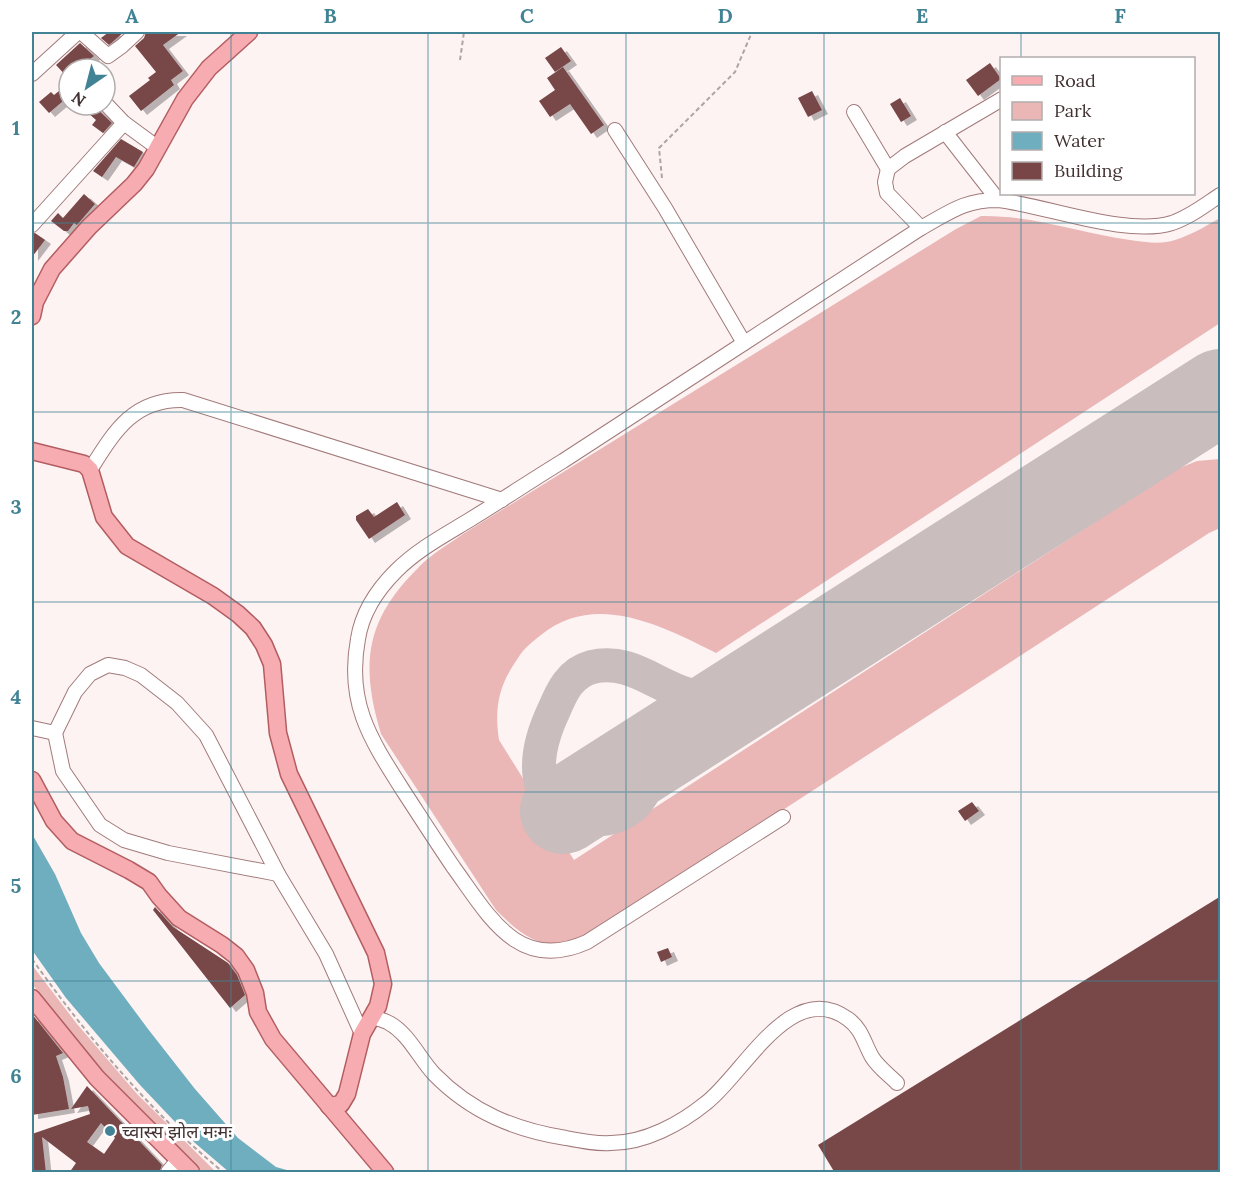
<svg xmlns="http://www.w3.org/2000/svg" width="1252" height="1204" font-family="Lora,'Noto Sans Devanagari',serif">
  <style>
    .green { fill: #eab6b6 }
    .water { fill: #6faebf }
    .lines { fill: none; stroke-linecap: round; stroke-linejoin: round }
    .taxiway { stroke: #c9bdbd; stroke-width: 34 }
    .runway { stroke: #c9bdbd; stroke-width: 86 }
    .building { fill: #784647; fill-rule: evenodd; filter: url(#shadow) }
    .minor-casing { stroke: #a27a7a; stroke-width: 16 }
    .major-casing { stroke: #b35d61; stroke-width: 19 }
    .path { stroke: #b0a3a3; stroke-width: 2; stroke-dasharray: 4.5 3; stroke-linecap: butt }
    .minor { stroke: #fff; stroke-width: 14 }
    .major { stroke: #f6acb0; stroke-width: 16 }
    .grid { fill: none; stroke: #418395; stroke-width: 1.5; stroke-opacity: 0.55 }
    .poi-dot { fill: #418395; stroke: #fff; stroke-width: 2 }
    .labels { text-anchor: middle; dominant-baseline: central; stroke-width: 6; stroke-linejoin: round; paint-order: stroke }
    .poi-label { font-size: 18px; fill: #423131; stroke: #fff; text-anchor: start }
    .neatline { fill: none; stroke: #418395; stroke-width: 2 }
    .grid-label { font-size: 20px; text-anchor: middle; font-weight: bold; fill: #418395 }
  </style>
  <defs>
    <filter id="shadow"><feDropShadow dx="6" dy="4" stdDeviation="0" flood-color="#0004"/></filter>
  </defs>
  <rect width="100%" height="100%" fill="#fdf3f3"/>
  <g class="green">
    <path d="M981 216C1031 215 1080 233 1130 240 1145 242 1161 245 1175 240 1191 235 1206 226 1220 218V323L716 653C662 626 595 591 541 635 532 642 524 648 518 658 499 685 494 707 499 740L574 860 1177 469 1197 461 1220 459V528L1209 533 589 936C582 939 574 944 567 945 536 948 516 930 496 910L381 734C360 664 365 620 419 567 431 554 448 545 463 534L956 229Z"/>
    <path d="M32 965 77 1024 137 1094 216 1172H202L107 1076 32 984Z"/>
  </g>
  <path class="water" d="M32 834 55 874 81 933 99 963 148 1029 195 1089 238 1138 276 1167 294 1172H229L195 1143 140 1085 66 998 32 950Z"/>
  <g class="lines">
    <g class="taxiway">
      <path d="M1141 444C1170 428 1187 420 1220 423"/>
      <path d="M686 732C675 743 664 754 656 767 648 780 644 796 633 806 618 818 600 822 581 817 525 804 535 750 554 710 562 691 570 673 592 667 628 658 654 684 686 694 705 700 727 695 745 694"/>
    </g>
    <path class="runway" d="M563 811 1220 392"/>
  </g>
  <g class="building">
    <path d="M109 32H124L109 45 101 38Z"/>
    <path d="M146 32H181L163 45 183 71 171 80 174 85 141 111 129 96 150 80 148 78 156 72 135 46 144 38Z"/>
    <path d="M80 43 94 56 77 69H69V79L56 65Z"/>
    <path d="M561 47 571 61 555 72 545 58Z"/>
    <path d="M990 63 1001 79 978 96 966 80Z"/>
    <path d="M563 67 604 125 591 134 570 104 550 117 539 101 555 90 547 78Z"/>
    <path d="M69 83V96L49 113 39 102 51 92 54 95Z"/>
    <path d="M812 91 822 110 808 117 798 98Z"/>
    <path d="M900 98 911 116 901 122 890 104Z"/>
    <path d="M79 105H93L112 123 103 133 92 125 96 120Z"/>
    <path d="M121 139 143 152 134 167 116 157 102 177 93 171Z"/>
    <path d="M84 194 95 204 77 225 74 223 68 231H64L51 221 58 213 63 218Z"/>
    <path d="M35 233 45 240 32 257V234Z"/>
    <path d="M397 502 405 515 369 539 356 520V516L368 509 374 517Z"/>
    <path d="M972 802 979 811 965 821 958 811Z"/>
    <path d="M1221 896V1173H835L818 1145Z"/>
    <path d="M155 907 173 927 228 963 237 975 245 995 230 1008 153 910Z"/>
    <path d="M668 948 672 957 661 962 657 952Z"/>
    <path d="M32 1014 63 1053 56 1056 63 1077 69 1109 32 1115Z"/>
    <path d="M87 1086 162 1165 159 1173H69L76 1163 42 1137 46 1173H32V1134L90 1114 88 1106 71 1109ZM101 1123 115 1138 104 1154 87 1142Z"/>
  </g>
  <g class="lines">
    <g class="minor-casing">
      <g id="minor">
        <path d="M81 32 108 56 122 46 137 32"/>
        <path d="M32 74 78 32"/>
        <path d="M105 103 124 123 158 148"/>
        <path d="M854 112 888 169"/>
        <path d="M615 130 665 208 744 343"/>
        <path d="M945 132 998 200"/>
        <path d="M32 225 124 123"/>
        <path d="M921 228 887 193 885 182 888 169 905 156 1002 99"/>
        <path d="M90 470C114 432 133 399 183 400L502 500"/>
        <path d="M32 728 55 733 75 692 90 674 108 665 125 668 141 675 177 703 206 735 278 874 326 954 362 1034"/>
        <path d="M55 733 63 771 100 825 124 840 168 853 278 874"/>
        <path d="M783 817 587 942C518 973 489 916 454 868 437 843 421 818 404 792 371 740 346 704 358 639 362 613 378 589 396 571 418 549 445 535 471 519 502 500 532 480 563 461 682 383 802 306 921 228 950 212 964 200 998 200 1048 206 1126 237 1172 223 1190 217 1205 205 1220 195"/>
        <path d="M372 1017C378 1019 384 1020 389 1023 409 1034 419 1058 434 1074 471 1112 515 1130 566 1138 581 1141 596 1144 611 1143 645 1143 680 1124 706 1103 743 1075 791 977 848 1019 862 1029 864 1043 872 1057 878 1067 889 1075 897 1083"/>
        <path d="M168 1172 178 1160"/>
      </g>
    </g>
    <g class="major-casing">
      <g id="major">
        <path d="M32 316 35 302 52 269 89 227 134 184 146 169 185 99 209 68 249 32"/>
        <path d="M32 451 84 464 90 470 104 517 127 546 213 596 238 614 253 628 264 645 272 664 278 733 289 774 376 953 383 984 378 1006 362 1034 347 1094 341 1104 329 1106"/>
        <path d="M32 780 54 821 72 841 129 870 149 882 159 896 179 918 222 945 236 956 246 970 255 993 258 1012 273 1039 385 1172"/>
        <path d="M32 998 97 1078 191 1172"/>
      </g>
    </g>
    <g class="path">
      <path d="M460 60 464 32"/>
      <path d="M662 178 659 148 735 72 752 32"/>
      <path d="M32 959C87 1036 150 1112 223 1172"/>
    </g>
    <use href="#minor" class="minor"/>
    <use href="#major" class="major"/>
  </g>
  <path class="grid" d="M231 32V1172M428 32V1172M626 32V1172M824 32V1172M1021 32V58M1021 194V1172M32 223H1220M32 412H1220M32 602H1220M32 792H1220M32 981H1220"/>
  <circle class="poi-dot" cx="110" cy="1131" r="6"/>
  <g class="labels">
    <g class="poi-label">
      <text x="122" y="1131">च्वास्स झोल मःमः</text>
    </g>
  </g>
  <rect width="1252" height="1204" fill="none" stroke="#ffffff" stroke-width="66"/>
  <rect x="1000" y="57" width="195" height="138" fill="#ffffff" stroke="#b3adad" stroke-width="1.5"/>
  <rect x="1012" y="76" width="30" height="9" fill="#f6acb0" stroke="#b3adad" stroke-width="1.5"/>
  <text x="1054" y="87" font-size="18" fill="#423131">Road</text>
  <rect x="1012" y="102" width="30" height="18" fill="#eab6b6" stroke="#b3adad" stroke-width="1.5"/>
  <text x="1054" y="117" font-size="18" fill="#423131">Park</text>
  <rect x="1012" y="132" width="30" height="18" fill="#6faebf" stroke="#b3adad" stroke-width="1.5"/>
  <text x="1054" y="147" font-size="18" fill="#423131">Water</text>
  <rect x="1012" y="162" width="30" height="18" fill="#784647" stroke="#b3adad" stroke-width="1.5"/>
  <text x="1054" y="177" font-size="18" fill="#423131">Building</text>
  <g transform="translate(87 87) rotate(215)"><circle r="28" fill="#ffffff" stroke="#b3adad" stroke-width="1.5"/>
  <path d="M0-4.5L10 22L0 15L-10 22Z" fill="#418395"/>
  <text y="-9" font-size="16" font-weight="bold" text-anchor="middle" fill="#423131">N</text>
  </g>
  <rect x="33" y="33" width="1186" height="1138" class="neatline"/>
  <g class="grid-label">
    <text x="132" y="23">A</text>
    <text x="330" y="23">B</text>
    <text x="527" y="23">C</text>
    <text x="725" y="23">D</text>
    <text x="922" y="23">E</text>
    <text x="1120" y="23">F</text>
    <text x="16" y="135">1</text>
    <text x="16" y="324">2</text>
    <text x="16" y="514">3</text>
    <text x="16" y="704">4</text>
    <text x="16" y="893">5</text>
    <text x="16" y="1083">6</text>
  </g>
</svg>
